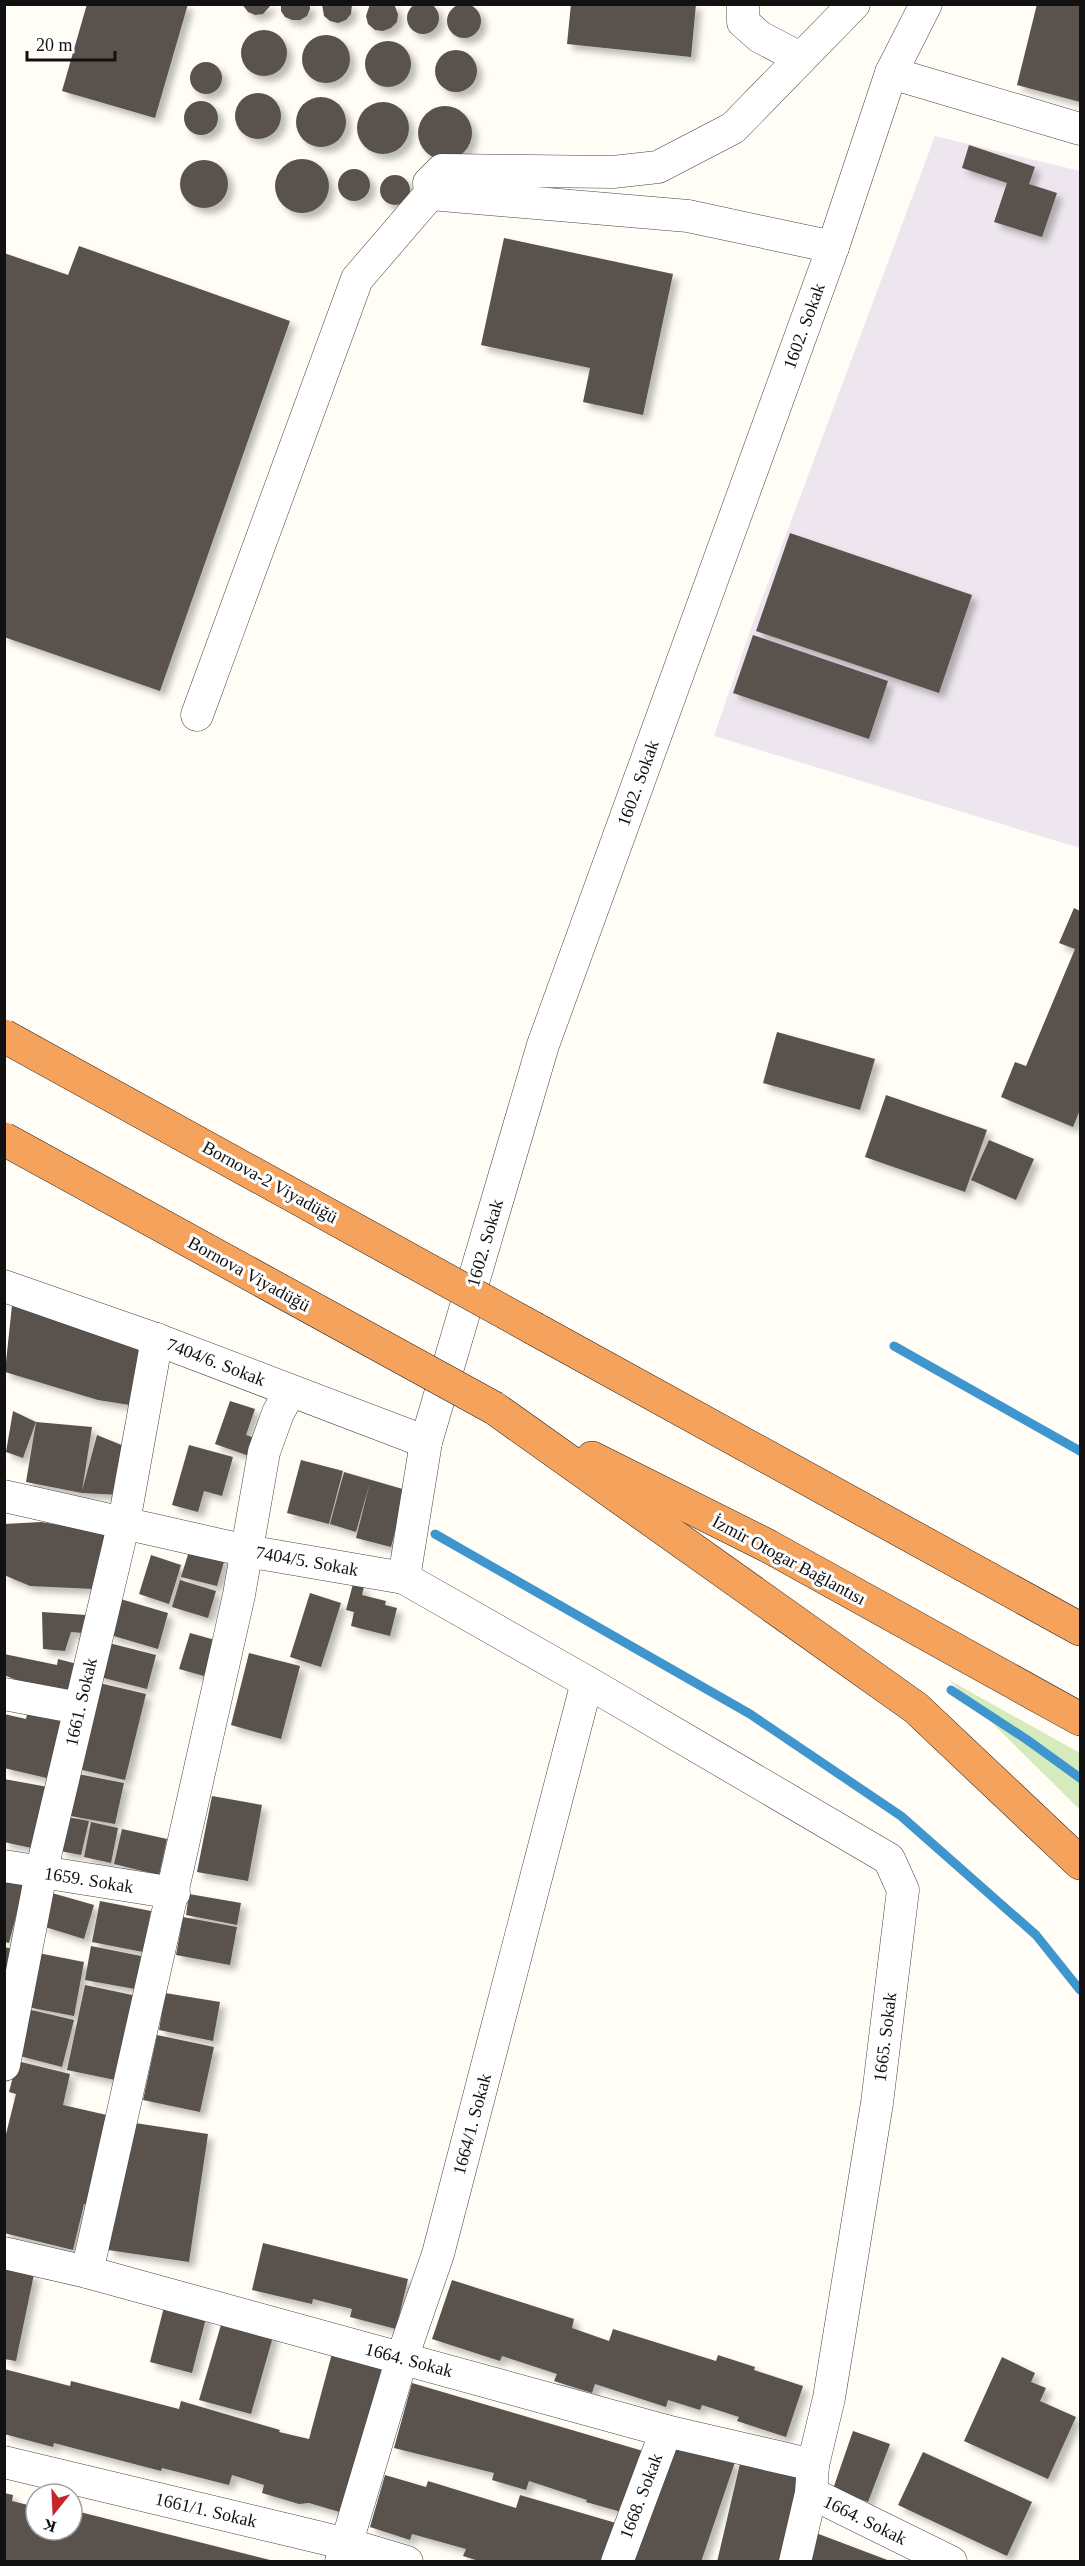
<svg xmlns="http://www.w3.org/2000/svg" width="1085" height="2566" font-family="Georgia,serif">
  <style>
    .industrial { fill: #eee6ef }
    .green { fill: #d5ebbd }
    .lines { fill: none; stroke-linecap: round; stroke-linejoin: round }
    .stream { stroke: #3f96cf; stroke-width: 9 }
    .building { fill: #5a524d; filter: url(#shadow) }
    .minor-casing { stroke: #444; stroke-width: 33 }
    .highway-casing { stroke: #222; stroke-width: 34 }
    .minor { stroke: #fff; stroke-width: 32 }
    .highway { stroke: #f5a25d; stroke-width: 33 }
    .highway-bridge-casing { stroke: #222; stroke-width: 34; stroke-linecap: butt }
    .highway-bridge { stroke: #f5a25d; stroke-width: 33 }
    .labels { text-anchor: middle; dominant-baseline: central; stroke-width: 6; stroke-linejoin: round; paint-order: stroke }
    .street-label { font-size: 18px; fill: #111; stroke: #fff }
  </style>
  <defs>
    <filter id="shadow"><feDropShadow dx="5.5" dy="5.5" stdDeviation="3" flood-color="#0004"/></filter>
  </defs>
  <rect width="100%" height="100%" fill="#fffdf5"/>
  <path class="industrial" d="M935 136 1080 171V848L714 736 750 631Z"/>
  <path class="green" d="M949 1680 1080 1753V1810Z"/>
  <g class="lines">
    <g class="stream">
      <path d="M894 1346 1080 1451"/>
      <path d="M435 1534 750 1714 901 1816 1036 1935 1080 1990"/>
      <path d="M951 1690 1026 1739 1080 1778"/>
    </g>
  </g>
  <g class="building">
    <circle cx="423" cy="18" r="16"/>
    <path d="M87 4H188L155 118 62 91Z"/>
    <path d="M242 4H272L263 14 255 15 248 12Z"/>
    <path d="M281 4H310V9L307 16 300 20H292L285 17 281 11Z"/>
    <path d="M322 4H352L351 14 346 20 338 23 330 21 324 16Z"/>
    <path d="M370 4H394L398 14 397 22 391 28 383 31 375 30 368 24 366 16Z"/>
    <path d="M571 4H696L691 57 567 44Z"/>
    <path d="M1037 4H1080V102L1017 85Z"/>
    <circle cx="464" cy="21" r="17"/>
    <circle cx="264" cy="53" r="23"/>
    <circle cx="326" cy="59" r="24"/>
    <circle cx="388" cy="64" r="23"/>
    <circle cx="456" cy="71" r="21"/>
    <circle cx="206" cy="78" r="16"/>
    <circle cx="258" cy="116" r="23"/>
    <circle cx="321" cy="122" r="25"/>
    <circle cx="201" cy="118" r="17"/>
    <circle cx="383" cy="128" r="26"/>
    <circle cx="445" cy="133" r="27"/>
    <path d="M969 145 1035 167 1029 184 1057 193 1042 237 994 222 1007 183 962 168Z"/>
    <circle cx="302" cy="186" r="27"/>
    <circle cx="204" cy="184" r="24"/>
    <circle cx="354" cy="185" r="16"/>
    <circle cx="395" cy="190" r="15"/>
    <path d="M504 238 673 274 643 415 583 402 590 368 481 345Z"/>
    <path d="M79 246 290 321 160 691 4 637V253L68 275Z"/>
    <path d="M790 533 972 595 939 693 756 631Z"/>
    <path d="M753 635 888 681 869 739 733 693Z"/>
    <path d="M1074 908 1080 911V1110L1073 1127 1001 1097 1015 1062 1026 1066 1075 949 1059 943Z"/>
    <path d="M777 1032 875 1059 860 1110 763 1083Z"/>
    <path d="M886 1095 987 1130 965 1192 865 1157Z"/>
    <path d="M989 1140 1034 1159 1016 1200 971 1180Z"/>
    <path d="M12 1305 147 1346 136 1406 98 1400 5 1372Z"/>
    <path d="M230 1401 255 1409 246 1435 255 1438 249 1456 215 1444Z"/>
    <path d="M13 1411 36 1422 23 1458 6 1452Z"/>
    <path d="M36 1422 92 1427 82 1491 97 1435 124 1446 120 1495 82 1493 26 1482Z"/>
    <path d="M189 1445 233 1457 222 1496 204 1491 198 1512 172 1505Z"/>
    <path d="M301 1460 343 1471 329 1524 287 1513Z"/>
    <path d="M344 1472 406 1490 391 1547 356 1538 370 1482 356 1532 330 1524Z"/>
    <path d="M41 1522 105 1532 94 1589 30 1586 4 1575V1524Z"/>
    <path d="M190 1548 225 1558 217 1586 181 1577Z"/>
    <path d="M151 1555 181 1565 169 1604 139 1594Z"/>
    <path d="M180 1580 216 1591 208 1618 172 1607Z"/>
    <path d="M353 1584 364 1587 362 1595 386 1601 385 1605 397 1608 390 1636 351 1626 354 1612 346 1610Z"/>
    <path d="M310 1593 341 1603 321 1667 290 1657Z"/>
    <path d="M117 1598 168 1613 158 1649 107 1634Z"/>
    <path d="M42 1612 86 1615 83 1633 71 1632 65 1651 43 1649Z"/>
    <path d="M190 1633 215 1640 204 1676 179 1669Z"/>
    <path d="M105 1642 156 1655 147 1689 96 1676Z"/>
    <path d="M249 1653 300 1666 281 1739 231 1725Z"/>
    <path d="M4 1654 57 1665 58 1659 81 1665 71 1697 50 1693 4 1675Z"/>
    <path d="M95 1682 146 1694 125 1780 74 1768Z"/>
    <path d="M28 1709 66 1718 51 1779 4 1768V1714L26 1719Z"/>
    <path d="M78 1774 124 1783 115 1824 70 1816Z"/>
    <path d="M4 1779 48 1787 36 1849 4 1842Z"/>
    <path d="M212 1796 262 1805 248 1881 197 1872Z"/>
    <path d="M68 1817 89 1821 81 1855 60 1851Z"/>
    <path d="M91 1822 118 1828 111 1863 84 1857Z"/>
    <path d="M122 1829 167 1839 159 1875 114 1864Z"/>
    <path d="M4 1880 24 1885 9 1943 4 1942Z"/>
    <path d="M52 1893 94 1905 84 1939 42 1926Z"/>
    <path d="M189 1894 241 1903 237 1925 186 1915Z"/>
    <path d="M100 1901 151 1911 143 1952 92 1942Z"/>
    <path d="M183 1917 237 1927 230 1965 176 1955Z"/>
    <path d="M91 1946 141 1956 135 1989 85 1980Z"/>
    <path d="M4 1947 13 1949 5 1978H4Z"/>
    <path d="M38 1953 84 1962 74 2016 27 2007Z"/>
    <path d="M85 1985 137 1996 120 2081 67 2070Z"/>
    <path d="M165 1993 220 2002 213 2041 159 2030Z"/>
    <path d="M27 2009 74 2020 62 2067 16 2055Z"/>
    <path d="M157 2035 214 2047 200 2112 143 2100Z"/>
    <path d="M17 2061 70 2074 63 2105 111 2116 93 2206 84 2204 73 2250 4 2233V2142L16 2094 9 2092Z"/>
    <path d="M128 2122 208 2134 189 2262 108 2250Z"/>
    <path d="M263 2243 408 2279 396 2329 350 2317 352 2309 313 2299 312 2304 252 2290Z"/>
    <path d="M4 2268 34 2274 16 2361 4 2359Z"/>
    <path d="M452 2280 574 2319 572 2328 609 2341 613 2329 716 2361 718 2355 755 2367 754 2370 803 2386 786 2437 737 2421 739 2417 702 2405 700 2410 668 2400 666 2407 595 2384 592 2393 554 2381 557 2374 502 2356 500 2361 432 2339Z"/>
    <path d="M165 2303 207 2314 192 2373 150 2362Z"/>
    <path d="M223 2318 274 2333 251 2414 199 2400Z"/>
    <path d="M334 2346 384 2360 343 2513 309 2503 299 2504 262 2493 264 2485 232 2475 229 2485 162 2468 161 2471 54 2443 53 2447 4 2434V2369L70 2386 71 2381 179 2409 181 2401 280 2430 279 2432 309 2439Z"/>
    <path d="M1002 2357 1035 2373 1031 2382 1046 2388 1040 2401 1076 2417 1048 2479 964 2441Z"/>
    <path d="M412 2383 643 2451 625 2513 586 2502 587 2500 529 2481 526 2490 492 2480 494 2473 394 2448Z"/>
    <path d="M853 2431 890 2444 868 2502 833 2489Z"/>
    <path d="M670 2439 735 2462 701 2562H630Z"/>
    <path d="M923 2452 1032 2502 1007 2556 898 2505Z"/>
    <path d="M742 2455 806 2475 788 2562H717Z"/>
    <path d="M385 2475 426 2487 428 2481 516 2508 520 2495 616 2523 605 2562H482L463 2556 466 2549 412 2534 410 2540 370 2527Z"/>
    <path d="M4 2493 13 2495 12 2501 36 2507V2530H72V2510L278 2562 4 2561Z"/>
    <path d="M816 2533 890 2561V2562H805Z"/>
  </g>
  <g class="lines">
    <g class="minor-casing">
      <g id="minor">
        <path d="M743 4V22L760 37 800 58"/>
        <path d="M891 73 1080 129"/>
        <path d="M430 194 688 216 833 247"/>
        <path d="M197 715 357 279 430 194 429 183 442 170 613 172 658 167 733 128 854 4"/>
        <path d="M4 1286 153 1338 426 1442"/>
        <path d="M4 1496 247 1551 404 1578 587 1682 889 1859 903 1890 877 2103 829 2398 813 2465 811 2493 795 2562"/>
        <path d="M404 1578 426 1442 543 1045 833 247 891 73 926 4"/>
        <path d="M4 1694 79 1708"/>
        <path d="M4 1866 174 1893"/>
        <path d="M4 2065 41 1873 124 1522 157 1339"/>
        <path d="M4 2253 87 2272 666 2431 813 2465"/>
        <path d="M87 2272 239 1595 264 1452 278 1413 290 1391"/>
        <path d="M4 2462 347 2544 407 2562"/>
        <path d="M811 2493 951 2562"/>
        <path d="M341 2562 402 2358 438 2254 587 1682"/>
        <path d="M617 2562 666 2431"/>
      </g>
    </g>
    <g class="highway-casing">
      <g id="highway">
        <path d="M535 1329 1080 1629"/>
        <path d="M494 1408 916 1708 1080 1863"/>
        <path d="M592 1458 768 1546 1080 1719"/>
      </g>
    </g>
    <use href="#minor" class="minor"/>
    <use href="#highway" class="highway"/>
    <g class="highway-bridge-casing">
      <g id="highway-bridge">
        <path d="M4 1036 535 1329"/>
        <path d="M4 1139 494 1408"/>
      </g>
    </g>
    <use href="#highway-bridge" class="highway-bridge"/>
  </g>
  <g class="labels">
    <g class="street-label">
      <text transform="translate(804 326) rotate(-70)">1602. Sokak</text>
      <text transform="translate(638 783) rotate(-70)">1602. Sokak</text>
      <text transform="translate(270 1182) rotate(29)">Bornova-2 Viyadüğü</text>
      <text transform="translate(485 1243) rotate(-74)">1602. Sokak</text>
      <text transform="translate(249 1274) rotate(29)">Bornova Viyadüğü</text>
      <text transform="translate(216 1362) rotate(21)">7404/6. Sokak</text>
      <text transform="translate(789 1560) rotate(28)">İzmir Otogar Bağlantısı</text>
      <text transform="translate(307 1561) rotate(10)">7404/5. Sokak</text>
      <text transform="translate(81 1702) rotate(-77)">1661. Sokak</text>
      <text transform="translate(89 1880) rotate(9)">1659. Sokak</text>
      <text transform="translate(885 2037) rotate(-83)">1665. Sokak</text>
      <text transform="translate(472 2124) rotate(-75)">1664/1. Sokak</text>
      <text transform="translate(409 2360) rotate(15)">1664. Sokak</text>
      <text transform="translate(641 2496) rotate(-69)">1668. Sokak</text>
      <text transform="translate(206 2510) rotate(13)">1661/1. Sokak</text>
      <text transform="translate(865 2520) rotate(26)">1664. Sokak</text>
    </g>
  </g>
  <rect width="1085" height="2566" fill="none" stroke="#111111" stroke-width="12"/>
  <g transform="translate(54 2512) rotate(198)"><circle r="28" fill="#ffffff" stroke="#a0a0a0" stroke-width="1.5"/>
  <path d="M0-4.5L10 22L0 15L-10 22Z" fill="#c4262e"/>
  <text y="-9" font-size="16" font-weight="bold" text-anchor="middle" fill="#111111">K</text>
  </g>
  <path d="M27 51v9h88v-9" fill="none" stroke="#111111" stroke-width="3"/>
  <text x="36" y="51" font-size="18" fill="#111111" stroke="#ffffff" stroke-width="4.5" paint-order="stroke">20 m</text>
</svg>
